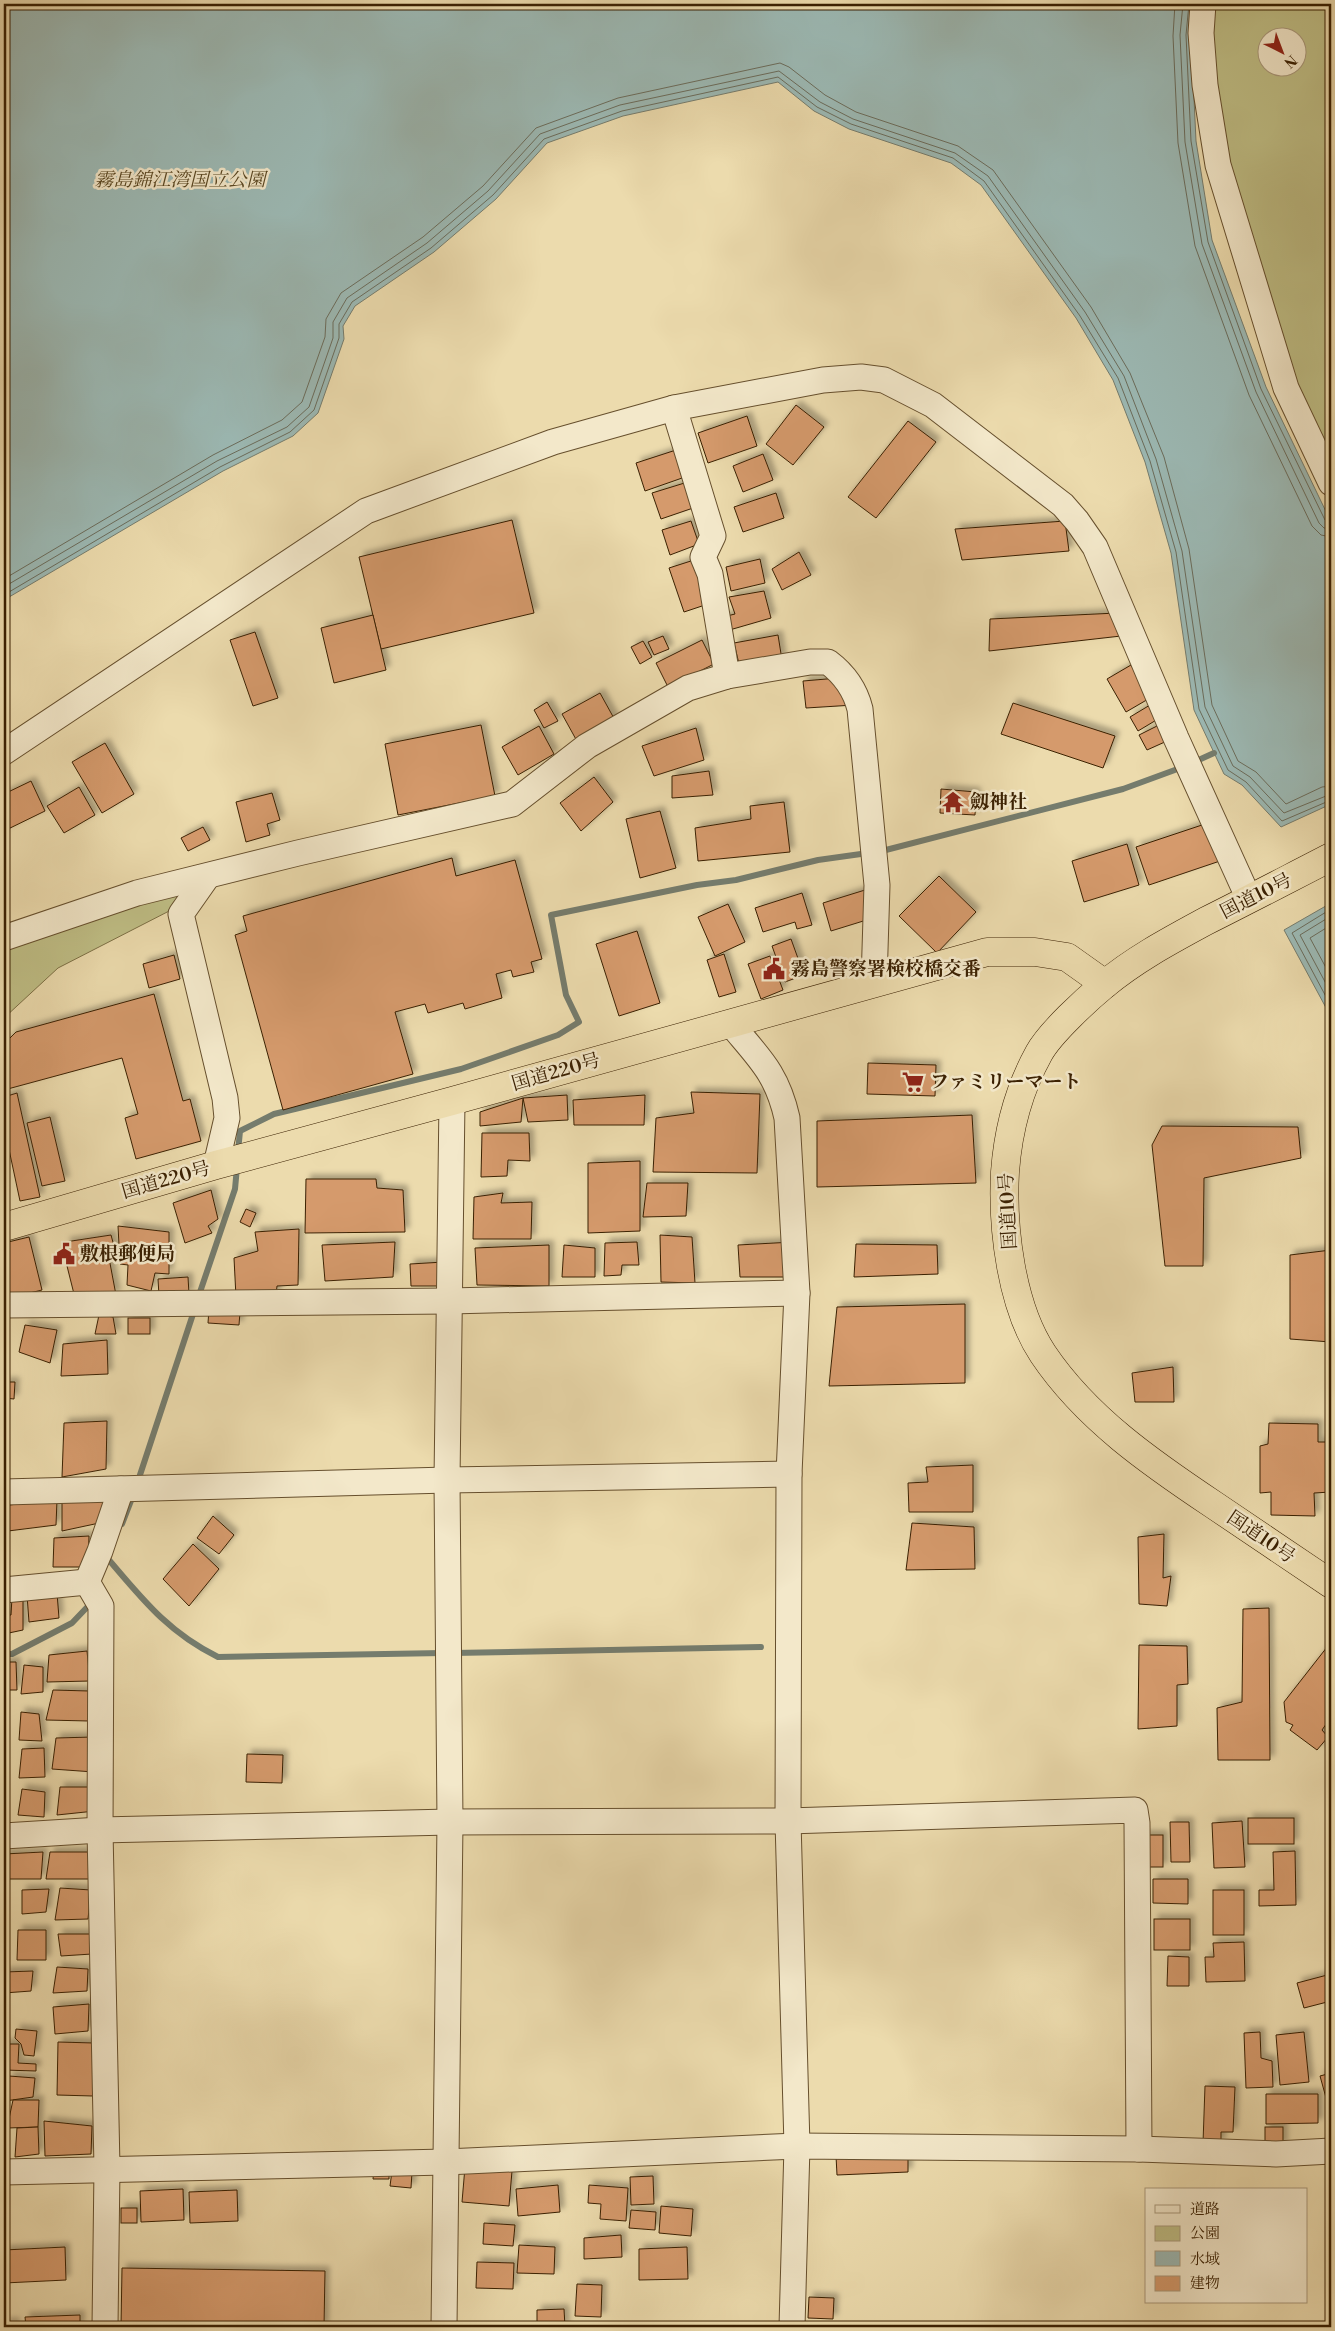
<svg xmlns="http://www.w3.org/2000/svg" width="1335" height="2331" font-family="'Libre Bodoni','Noto Serif JP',serif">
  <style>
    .green { fill: #bfbe85; stroke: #7c6f44; fill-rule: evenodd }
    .water { fill: #9cb9b4; stroke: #757c6d }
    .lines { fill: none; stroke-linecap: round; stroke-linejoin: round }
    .shore { stroke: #6b6c5b; stroke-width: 1 }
    .stream { stroke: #757c6d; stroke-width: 6 }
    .building { fill: #d59a6c; stroke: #3a2002; filter: url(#shadow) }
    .minor-casing { stroke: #664f2d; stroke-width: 27 }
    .trunk-casing { stroke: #3a2002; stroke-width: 29 }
    .minor { stroke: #f3e8ca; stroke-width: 25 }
    .trunk { stroke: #ecdbad; stroke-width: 28 }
    .labels { text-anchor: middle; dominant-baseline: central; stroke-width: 5; stroke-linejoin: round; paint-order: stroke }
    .park-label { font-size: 19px; font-style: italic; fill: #5b4823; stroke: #f3e8ca }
    .poi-label { font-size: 19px; font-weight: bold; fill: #3a2002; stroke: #f3e8ca; text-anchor: start }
    .street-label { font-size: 19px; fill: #3a2002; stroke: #f3e8ca }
  </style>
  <defs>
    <filter id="shadow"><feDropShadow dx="4.5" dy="-4.5" stdDeviation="2.5" flood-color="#0004"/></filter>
  </defs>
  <rect width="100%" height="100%" fill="#ecdbad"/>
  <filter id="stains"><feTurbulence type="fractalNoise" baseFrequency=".004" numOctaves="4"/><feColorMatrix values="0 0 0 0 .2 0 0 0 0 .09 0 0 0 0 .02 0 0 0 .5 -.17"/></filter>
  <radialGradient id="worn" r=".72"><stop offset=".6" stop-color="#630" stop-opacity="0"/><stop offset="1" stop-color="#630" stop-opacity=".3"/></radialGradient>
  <g class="green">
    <path d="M1214 4H1331V466L1302 405 1231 170 1217 100 1213 56ZM1268 38H1298V68H1268Z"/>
    <path d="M185 889 175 908 58 968 4 1018V946Z"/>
  </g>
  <g class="water">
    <path d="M4 4H1194L1191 35 1196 141 1212 240 1266 387 1331 522V804L1281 827 1242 785 1224 774 1194 710 1171 553 1145 462 1113 380 1076 318 981 185 951 163 849 129 814 111 778 82 623 116 547 143 496 199 434 252 355 306 343 326 344 339 318 413 293 436 223 471 4 600Z"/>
    <path d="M1331 903V1017L1284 930Z"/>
  </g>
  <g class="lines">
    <g class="shore">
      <path d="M1175 4 1173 36 1178 143 1195 246 1249 395 1312 526 1321 535 1331 537"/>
      <path d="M1183 4 1180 35 1185 142 1202 244 1256 392 1319 523 1324 528 1331 529"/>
      <path d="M1189 4 1186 35 1191 141 1208 242 1261 389 1325 520 1331 523"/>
      <path d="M4 579 213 455 282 420 302 402 325 337 326 319 341 293 423 237 483 186 536 128 618 98 780 63 789 67 825 95 856 112 958 146 993 170 1091 307 1130 373 1164 457 1189 549 1212 705 1238 761 1256 772 1286 804 1322 787 1331 786"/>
      <path d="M4 587 217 461 287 427 309 407 333 338V322L347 298 427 243 488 191 540 134 620 105 779 71 820 102 853 119 955 153 988 176 1085 312 1124 376 1156 459 1182 551 1205 707 1233 766 1250 777 1284 813 1331 794"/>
      <path d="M4 595 220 467 290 432 314 410 339 338V324L352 302 431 248 493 195 544 139 622 111 778 77 817 107 851 124 953 158 984 181 1080 316 1118 378 1150 461 1176 552 1199 709 1228 770 1246 782 1282 821 1331 800"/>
      <path d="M1331 909 1292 933 1331 1006"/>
      <path d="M1331 916 1300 935 1331 993"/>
      <path d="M1331 925 1310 938 1331 977"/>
    </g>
    <g class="stream">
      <path d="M1192 763 1214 753"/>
      <path d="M878 852 1123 789 1183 767"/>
      <path d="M238 1152 240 1131 274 1114 461 1069 558 1035 579 1022 566 995 551 915 697 885 736 880 818 860 868 853"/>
      <path d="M198 1298 235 1189 237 1167"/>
      <path d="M137 1484 195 1308"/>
      <path d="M122 1524 134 1493"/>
      <path d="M109 1560C143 1600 169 1633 218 1657L443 1653"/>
      <path d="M453 1653 761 1647"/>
      <path d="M4 1654H12L72 1623 93 1601"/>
    </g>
  </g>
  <g class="building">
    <path d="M796 405 824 427 793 465 766 444Z"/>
    <path d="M747 416 757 446 708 463 698 433Z"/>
    <path d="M908 421 936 442 876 518 848 497Z"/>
    <path d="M676 450 685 477 645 491 636 463Z"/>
    <path d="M763 454 773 480 743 492 733 466Z"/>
    <path d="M691 481 699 506 661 519 652 493Z"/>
    <path d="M776 493 784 518 743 532 734 507Z"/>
    <path d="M512 520 534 613 381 649 359 557Z"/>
    <path d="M691 521 699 544 670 555 662 530Z"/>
    <path d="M1065 521 1069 551 962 560 955 529Z"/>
    <path d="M799 552 811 575 782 590 772 569Z"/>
    <path d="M760 559 765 583 731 591 726 567Z"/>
    <path d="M694 560 708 604 684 612 669 568Z"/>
    <path d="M764 591 771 618 726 631 723 617 735 614 729 597Z"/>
    <path d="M1117 613 1121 636 989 651 990 619Z"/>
    <path d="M373 615 386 670 334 683 321 628Z"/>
    <path d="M255 632 278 698 253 706 230 640Z"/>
    <path d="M778 635 782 660 740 668 734 643Z"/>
    <path d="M663 636 669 649 654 655 648 642Z"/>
    <path d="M702 640 714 664 668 687 656 663Z"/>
    <path d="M643 641 652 657 640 664 631 647Z"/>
    <path d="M1131 665 1150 698 1126 712 1107 679Z"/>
    <path d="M850 677 854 705 806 708 803 681Z"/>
    <path d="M600 693 616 722 578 743 562 714Z"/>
    <path d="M547 702 558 721 544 728 534 710Z"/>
    <path d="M1013 703 1115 736 1103 768 1001 734Z"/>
    <path d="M1150 705 1158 719 1138 731 1130 717Z"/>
    <path d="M481 725 495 796 398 815 385 744Z"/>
    <path d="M1159 725 1167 741 1147 750 1139 735Z"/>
    <path d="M539 726 554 754 518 775 502 747Z"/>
    <path d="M696 728 704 760 654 776 642 746Z"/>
    <path d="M105 743 134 794 102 813 72 762Z"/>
    <path d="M709 771 713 795 672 798V776Z"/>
    <path d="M594 777 613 802 581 831 560 803Z"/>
    <path d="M31 781 45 811 4 831V794Z"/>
    <path d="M79 787 95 815 64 833 47 806Z"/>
    <path d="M941 789 976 792 975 815 940 813Z"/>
    <path d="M272 793 280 820 267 824 270 835 246 842 236 802Z"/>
    <path d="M784 802 790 852 698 861 695 828 751 819 750 806Z"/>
    <path d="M660 811 676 868 640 878 626 819Z"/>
    <path d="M1208 823 1220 861 1149 885 1136 847Z"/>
    <path d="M203 827 210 840 188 851 181 838Z"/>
    <path d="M1127 844 1139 885 1084 902 1072 861Z"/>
    <path d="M452 858 456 876 515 860 542 959 531 962 534 972 513 977 511 970 496 974 502 998 465 1009 463 1003 428 1013 425 1004 395 1012 413 1074 283 1110 235 935 247 931 243 916Z"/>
    <path d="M939 876 976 912 937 953 899 916Z"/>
    <path d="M865 890 873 918 831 931 823 903Z"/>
    <path d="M802 893 812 925 797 929 795 922 763 932 755 908Z"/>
    <path d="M728 904 745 942 715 956 698 917Z"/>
    <path d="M637 931 660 1003 619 1016 596 944Z"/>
    <path d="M791 939 804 975 785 982 772 946Z"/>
    <path d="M724 954 736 992 719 997 707 960Z"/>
    <path d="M174 955 180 979 149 988 143 964Z"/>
    <path d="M770 956 783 990 761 999 748 964Z"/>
    <path d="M154 994 183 1101 190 1099 201 1141 136 1159 125 1118 138 1114 122 1058 4 1090V1044L16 1032Z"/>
    <path d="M868 1063 936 1065 935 1096 867 1094Z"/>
    <path d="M691 1092 760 1094 757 1173 653 1172 656 1118 694 1113Z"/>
    <path d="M17 1093 40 1197 20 1201 4 1126V1097Z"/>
    <path d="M567 1095 568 1120 528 1122 523 1098Z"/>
    <path d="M645 1095 644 1125H574L573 1100Z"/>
    <path d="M523 1098 521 1122 480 1126V1112Z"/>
    <path d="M972 1115 976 1183 817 1187V1121Z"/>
    <path d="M50 1117 65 1181 42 1186 27 1123Z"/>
    <path d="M1162 1126 1298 1127 1301 1158 1204 1178 1203 1266H1165L1152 1145Z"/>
    <path d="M482 1133H529L530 1161 508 1160 507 1176 481 1177Z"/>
    <path d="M640 1161V1231L588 1233V1163Z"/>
    <path d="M306 1179H376L377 1188 403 1190 405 1232 305 1233Z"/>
    <path d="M647 1183H688L686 1216 643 1217Z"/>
    <path d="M211 1190 218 1219 208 1226 212 1233 185 1243 173 1203Z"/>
    <path d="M503 1193 501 1203 532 1202 531 1239H473L474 1197Z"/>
    <path d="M246 1209 256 1213 250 1227 240 1222Z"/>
    <path d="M118 1226 169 1232V1274L155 1273 151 1291 127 1285 128 1265 120 1264Z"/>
    <path d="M299 1229 298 1285 277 1286 276 1295 236 1297 234 1258 258 1251 255 1232Z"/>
    <path d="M111 1235 117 1257 109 1258 116 1295 75 1298 67 1266 75 1263 65 1242Z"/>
    <path d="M660 1235 692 1237 695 1283 661 1282Z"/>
    <path d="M29 1237 42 1290 5 1299 4 1243Z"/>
    <path d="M395 1242 393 1277 325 1281 322 1245Z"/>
    <path d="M637 1242 639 1265H622L621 1275 604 1276 605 1243Z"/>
    <path d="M793 1242 790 1277H740L738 1245Z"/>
    <path d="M856 1244 937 1245 938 1274 854 1277Z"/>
    <path d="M549 1245V1286L477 1285 475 1248Z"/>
    <path d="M564 1245 595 1248V1277H562Z"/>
    <path d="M1331 1250V1342L1290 1339V1255Z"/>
    <path d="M444 1262 443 1286H411L410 1264Z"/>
    <path d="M188 1277 189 1294 159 1296 158 1279Z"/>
    <path d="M965 1304V1383L829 1386 837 1307Z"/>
    <path d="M209 1309 240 1312 239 1325 208 1323Z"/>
    <path d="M99 1315 113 1317 116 1334H95Z"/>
    <rect x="128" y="1318" width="22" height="16"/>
    <path d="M25 1325 57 1330 50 1363 19 1352Z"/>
    <path d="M107 1340 108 1374 61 1376 63 1344Z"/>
    <path d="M1173 1367 1174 1402H1135L1132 1373Z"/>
    <path d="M4 1382H15L14 1399 4 1398Z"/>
    <path d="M107 1421 106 1469 62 1477 64 1423Z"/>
    <path d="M1269 1423 1318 1424V1442H1331V1492L1314 1493 1315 1516 1271 1515V1492L1260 1493V1446L1268 1444Z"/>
    <path d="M973 1465V1512H909L908 1483 928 1482 926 1467Z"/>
    <path d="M106 1496 104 1522 62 1531V1502Z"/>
    <path d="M57 1500 56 1525 8 1531 9 1505Z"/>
    <path d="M213 1516 234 1535 219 1554 197 1538Z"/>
    <path d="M912 1523 974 1527 975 1569 906 1570Z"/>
    <path d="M1164 1534 1163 1578 1171 1576 1167 1606 1139 1604 1138 1537Z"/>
    <path d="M89 1536 88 1567H53L54 1538Z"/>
    <path d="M193 1544 219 1569 189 1606 163 1579Z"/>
    <path d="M57 1593 59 1618 29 1622 27 1595Z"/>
    <path d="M12 1597H23V1630L4 1634V1615H11Z"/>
    <path d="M1269 1608 1270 1760H1218L1217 1708 1242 1702 1243 1609Z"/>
    <path d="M1331 1642V1717L1322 1730 1328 1737 1317 1750 1290 1730 1293 1725 1286 1722 1284 1702Z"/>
    <path d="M1139 1645 1187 1646 1188 1684 1177 1685V1726L1138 1729Z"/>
    <path d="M87 1651 90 1681 47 1682 49 1655Z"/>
    <path d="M4 1662H16L17 1690H4Z"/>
    <path d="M24 1665 43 1667V1692L21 1694Z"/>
    <path d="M53 1690 89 1691V1721L46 1720Z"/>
    <path d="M21 1712 39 1714 42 1741 19 1740Z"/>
    <path d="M93 1737 94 1772 52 1769 56 1738Z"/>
    <path d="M44 1748 45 1777 19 1778 22 1749Z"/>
    <path d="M247 1754 283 1755 282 1783 246 1782Z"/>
    <path d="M60 1787H93L95 1811 57 1815Z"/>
    <path d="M22 1789 45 1792 44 1817 18 1815Z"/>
    <rect x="1248" y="1818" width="46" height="26"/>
    <path d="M1242 1821 1245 1867 1214 1868 1212 1823Z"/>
    <path d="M1170 1822H1189L1190 1862H1171Z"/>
    <rect x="1142" y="1835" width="21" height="32"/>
    <path d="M1295 1851 1296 1905 1259 1906V1890H1274L1273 1852Z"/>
    <path d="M43 1852 41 1879H4V1854Z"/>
    <path d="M50 1852H95L93 1879H46Z"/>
    <path d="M1153 1879H1188V1904L1153 1903Z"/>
    <path d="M60 1888 91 1890 88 1919 55 1920Z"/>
    <path d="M49 1889 46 1912 22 1914V1890Z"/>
    <rect x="1213" y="1890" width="31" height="45"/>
    <rect x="1154" y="1919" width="36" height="31"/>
    <path d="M18 1930H46V1960H17Z"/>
    <path d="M58 1934H92V1954L61 1956Z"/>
    <path d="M1244 1942 1245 1981 1206 1982 1205 1957H1214L1213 1943Z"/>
    <path d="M1168 1956 1189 1957V1986H1167Z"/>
    <path d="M57 1967 88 1969 87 1991 53 1993Z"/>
    <path d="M33 1971 31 1991 4 1993V1972Z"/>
    <path d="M1331 1974V2001L1304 2008 1297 1983Z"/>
    <path d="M89 2004 88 2031 55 2034 53 2007Z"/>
    <path d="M16 2029 37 2031 34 2056 24 2055 21 2044 15 2038Z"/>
    <path d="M1260 2032 1261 2058 1272 2061 1273 2087 1246 2088 1244 2033Z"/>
    <path d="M1304 2032 1309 2082 1280 2085 1276 2035Z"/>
    <path d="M58 2042 94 2043 93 2096 57 2095Z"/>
    <path d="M4 2044H19L18 2063 36 2064V2071L4 2070Z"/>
    <path d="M1331 2073V2104L1328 2105 1320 2076Z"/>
    <path d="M9 2076 35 2078 33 2097 5 2101Z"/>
    <path d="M1205 2086 1235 2087 1233 2132H1221V2143H1203Z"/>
    <path d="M1266 2094H1318V2123L1266 2124Z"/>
    <path d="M13 2100H39L38 2127 7 2128Z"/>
    <path d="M44 2121 92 2126 91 2154 45 2156Z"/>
    <path d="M38 2127 39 2154 15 2157 17 2128Z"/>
    <rect x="1265" y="2127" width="18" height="19"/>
    <path d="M908 2153V2172L837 2175 836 2156Z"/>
    <path d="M465 2167 512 2171 509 2206 462 2202Z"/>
    <path d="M374 2169H389V2179H373Z"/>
    <path d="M392 2171 412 2172 411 2188 390 2186Z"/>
    <path d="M653 2176 654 2204 631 2205 630 2177Z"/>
    <path d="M558 2185 560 2212 518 2216 516 2189Z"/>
    <path d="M589 2185 628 2188 626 2221 600 2219 601 2204 588 2203Z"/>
    <path d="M183 2189 184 2220 141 2222 140 2191Z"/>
    <path d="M237 2190 238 2221 190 2223 189 2192Z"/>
    <path d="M661 2206 693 2209 691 2236 659 2233Z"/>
    <rect x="121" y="2208" width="16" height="15"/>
    <path d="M631 2210 656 2212 655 2230 629 2228Z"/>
    <path d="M484 2223 515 2225 513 2246 483 2244Z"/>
    <path d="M621 2235 622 2257 584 2259V2238Z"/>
    <path d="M519 2245 555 2247 554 2274 517 2273Z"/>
    <path d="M65 2247 66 2280 4 2283V2250Z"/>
    <path d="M687 2247 688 2279 639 2280V2249Z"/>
    <path d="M477 2262 514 2263 513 2289 476 2288Z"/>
    <path d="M122 2268 325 2271 324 2327H121Z"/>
    <path d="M577 2284 602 2285 601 2317 575 2316Z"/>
    <path d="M809 2297 834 2298 833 2319 808 2318Z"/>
    <path d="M564 2309 565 2327 537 2326V2310Z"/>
    <path d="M80 2315V2327H26L25 2317Z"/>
    <path d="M15 2322V2327H4V2323Z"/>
  </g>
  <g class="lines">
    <g class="minor-casing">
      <g id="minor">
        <path d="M1203 4 1201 33 1205 85 1218 165 1286 388 1331 483"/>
        <path d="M674 408 713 536 703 557 710 574 727 676"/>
        <path d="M4 752 366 511 553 442 674 408 823 380 861 377 884 380 933 405 1063 505 1077 521 1095 547 1176 738 1249 899"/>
        <path d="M207 877 181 914 225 1098 227 1118 216 1165"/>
        <path d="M4 938 137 893 298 853 512 804 587 746 688 688 727 676 810 662H828C844 674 855 689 860 709L877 885 874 982"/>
        <path d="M730 1023C759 1058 777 1073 787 1118L797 1293 789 1474 788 1821 797 2146 792 2327"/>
        <path d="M4 1305 450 1301 797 1293"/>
        <path d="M4 1492 447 1480 789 1474"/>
        <path d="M4 1590 87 1582"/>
        <path d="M4 1836 100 1830 450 1822 788 1821 1135 1810 1137 1823 1139 2149"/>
        <path d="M4 2172 446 2162 797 2146 1139 2149 1276 2154 1331 2151"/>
        <path d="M105 2327 107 2168 100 1830 101 1606 87 1582 100 1551 121 1489"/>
        <path d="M444 2327 450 1822 447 1480 452 1101"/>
      </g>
    </g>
    <g class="trunk-casing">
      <g id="trunk">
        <path d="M1331 857C1290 878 1248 900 1206 921 1171 940 1135 959 1104 985 1086 1000 1050 1033 1039 1053 1019 1089 1008 1131 1005 1172 1002 1228 1011 1306 1043 1354 1086 1418 1151 1463 1214 1505 1253 1531 1292 1558 1331 1584"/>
        <path d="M4 1227 216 1165 452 1101 987 952H1035L1067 957 1105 984"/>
      </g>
    </g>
    <use href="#minor" class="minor"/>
    <use href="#trunk" class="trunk"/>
  </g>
  <defs>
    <g id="temple-bare" transform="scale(1.725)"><path d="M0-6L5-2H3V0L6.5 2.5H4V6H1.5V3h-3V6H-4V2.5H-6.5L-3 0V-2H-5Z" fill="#8f2418" stroke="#f3e8ca" stroke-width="2.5" paint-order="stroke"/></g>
    <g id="civic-bare" transform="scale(1.725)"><path d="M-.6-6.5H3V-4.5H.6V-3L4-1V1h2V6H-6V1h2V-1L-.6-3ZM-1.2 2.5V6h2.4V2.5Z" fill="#8f2418" stroke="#f3e8ca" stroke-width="2.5" paint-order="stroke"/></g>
    <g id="supermarket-bare" transform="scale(1.725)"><path d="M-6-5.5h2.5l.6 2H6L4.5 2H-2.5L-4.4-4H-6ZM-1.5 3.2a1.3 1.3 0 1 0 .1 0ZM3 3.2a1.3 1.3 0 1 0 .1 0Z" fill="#8f2418" stroke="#f3e8ca" stroke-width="2.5" paint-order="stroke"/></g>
  </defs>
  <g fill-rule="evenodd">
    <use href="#temple-bare" x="953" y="802"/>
    <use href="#civic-bare" x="774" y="969"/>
    <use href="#supermarket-bare" x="913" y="1082"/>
    <use href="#civic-bare" x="64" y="1254"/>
  </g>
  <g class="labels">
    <g class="park-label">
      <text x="180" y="180">霧島錦江湾国立公園</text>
    </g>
    <g class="poi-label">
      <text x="970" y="802">劔神社</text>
      <text x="791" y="969">霧島警察署検校橋交番</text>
      <text x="930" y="1082">ファミリーマート</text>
      <text x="80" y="1254">敷根郵便局</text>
    </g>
    <g class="street-label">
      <text transform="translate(1256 896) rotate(-27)">国道10号</text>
      <text transform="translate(556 1072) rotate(-16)">国道220号</text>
      <text transform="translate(166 1180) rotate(-16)">国道220号</text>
      <text transform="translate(1008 1211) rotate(-93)">国道10号</text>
      <text transform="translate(1261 1537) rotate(34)">国道10号</text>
    </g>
  </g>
  <rect width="1335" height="2331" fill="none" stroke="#ecdbad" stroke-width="20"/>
  <rect x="5" y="5" width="1325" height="2321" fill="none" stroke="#3a2002" stroke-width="2.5"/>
  <rect x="10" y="10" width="1315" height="2311" fill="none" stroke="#3a2002"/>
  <rect x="1145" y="2188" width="162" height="115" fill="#f3e8ca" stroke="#a9987a"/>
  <rect x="1155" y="2205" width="25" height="8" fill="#f3e8ca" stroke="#a9987a"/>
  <text x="1190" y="2214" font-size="15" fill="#3a2002">道路</text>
  <rect x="1155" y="2226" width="25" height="15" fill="#bfbe85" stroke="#a9987a"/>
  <text x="1190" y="2238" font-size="15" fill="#3a2002">公園</text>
  <rect x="1155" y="2251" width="25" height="15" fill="#9cb9b4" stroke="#a9987a"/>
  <text x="1190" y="2264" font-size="15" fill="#3a2002">水域</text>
  <rect x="1155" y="2276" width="25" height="15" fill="#d59a6c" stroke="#a9987a"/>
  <text x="1190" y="2288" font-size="15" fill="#3a2002">建物</text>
  <g transform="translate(1282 52) rotate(138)"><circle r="24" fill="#f3e8ca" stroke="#a9987a"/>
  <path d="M0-4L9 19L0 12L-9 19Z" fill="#8f2418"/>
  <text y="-8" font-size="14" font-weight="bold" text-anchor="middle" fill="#3a2002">N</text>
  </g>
  <rect width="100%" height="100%" filter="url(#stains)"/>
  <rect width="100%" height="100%" fill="url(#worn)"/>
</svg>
